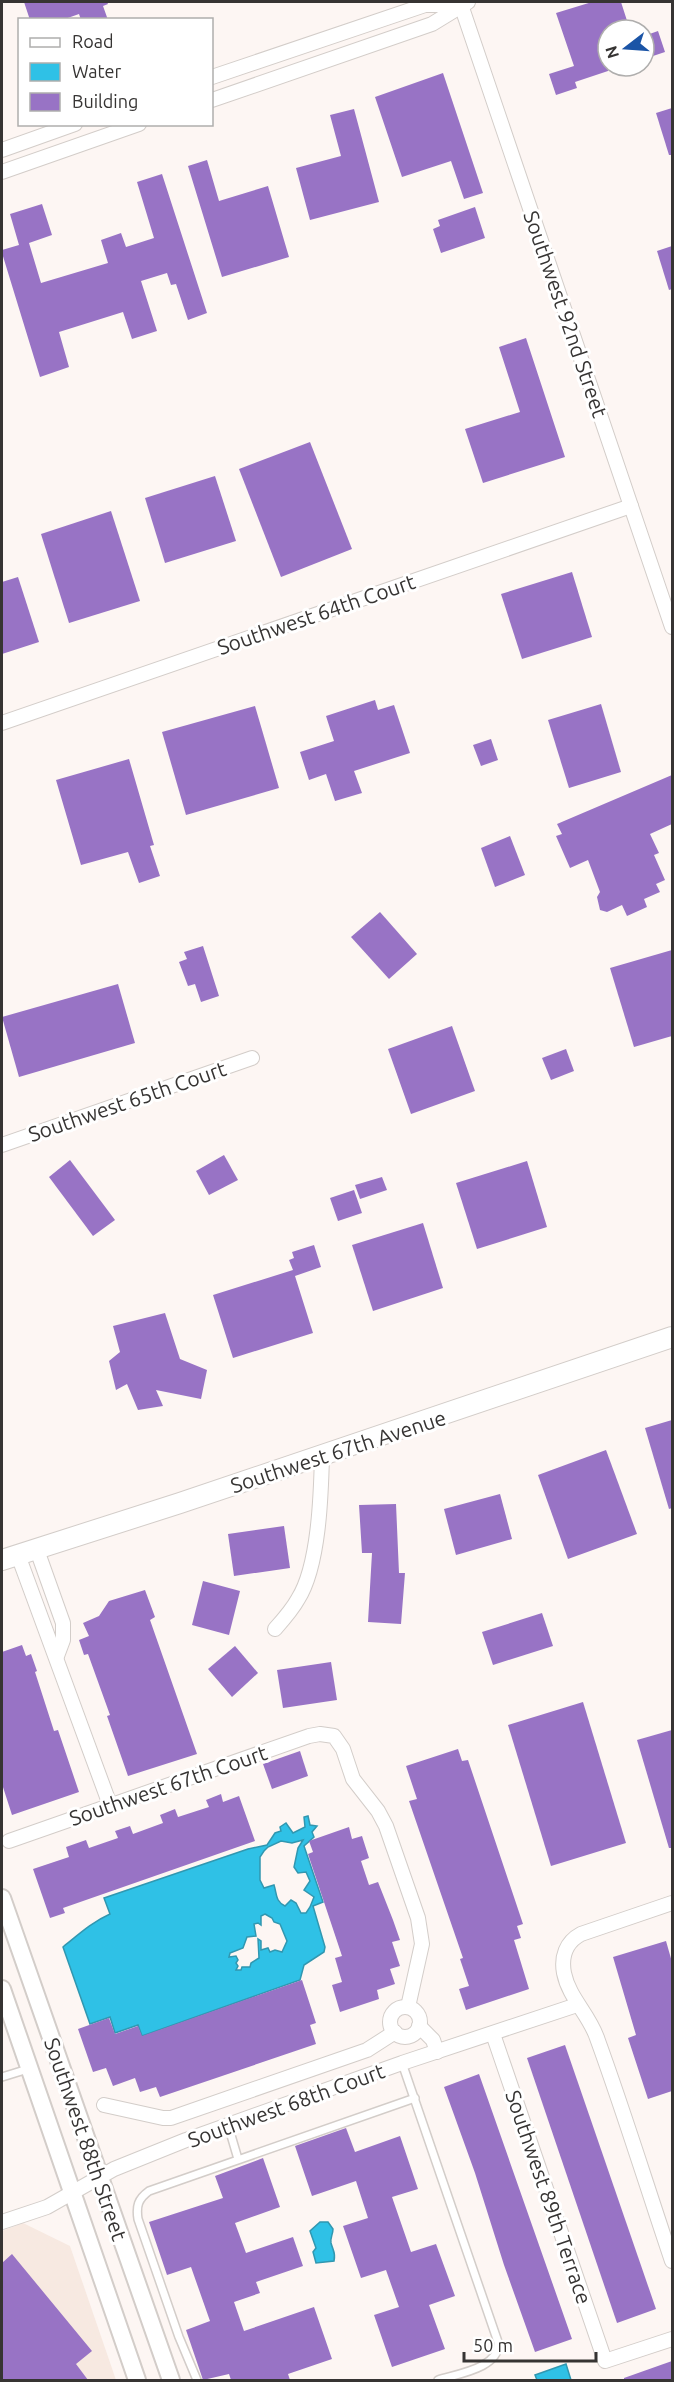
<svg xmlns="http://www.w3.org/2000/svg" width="674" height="2382" font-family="Ubuntu,sans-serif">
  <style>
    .built { fill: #f7e9e1 }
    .water { fill: #2fc1e6; stroke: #3197b0; stroke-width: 1.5; fill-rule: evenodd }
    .building { fill: #9873c5 }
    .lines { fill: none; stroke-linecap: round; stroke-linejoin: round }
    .service-casing { stroke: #d3cdc9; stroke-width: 10 }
    .minor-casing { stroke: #d3cdc9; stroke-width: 16 }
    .tertiary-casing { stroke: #d3cdc9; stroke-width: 20 }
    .secondary-casing { stroke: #d3cdc9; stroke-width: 22 }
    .service { stroke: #fff; stroke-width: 7 }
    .minor { stroke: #fff; stroke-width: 14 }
    .tertiary { stroke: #fff; stroke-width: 16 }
    .secondary { stroke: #fff; stroke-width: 20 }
    .labels { text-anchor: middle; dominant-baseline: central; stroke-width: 6; stroke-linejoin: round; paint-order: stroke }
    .street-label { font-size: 21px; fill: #363433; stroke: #fff }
  </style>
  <rect width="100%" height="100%" fill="#fdf6f3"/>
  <path class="built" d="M23 2223 70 2246 116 2380H2V2231Z"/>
  <g class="water">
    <path d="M308 1816 310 1825 317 1826 312 1832 314 1837 304 1846 323 1902 313 1906 325 1947 324 1952 304 1965 300 1980 142 2036 138 2025 115 2033 110 2017 90 2024 63 1947C78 1935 92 1922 110 1914L104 1898 248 1849 267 1845 275 1833 281 1831 280 1827 286 1823 293 1833 305 1827 304 1817ZM303 1840 298 1848 294 1867 298 1873 306 1872 310 1881 304 1890 314 1897 310 1907 306 1913H301L296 1903 291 1900 285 1906C275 1901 277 1894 274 1885L264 1888 260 1880V1857L264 1851 268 1847 281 1841 292 1843ZM265 1914 272 1918 274 1922 280 1924 287 1941 282 1952 275 1950 270 1952 268 1948 261 1950V1941L258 1939 259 1958 251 1963 250 1967H242L241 1970H236L238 1966 236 1963 238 1960 236 1956 229 1957 230 1953 243 1948 247 1937 256 1936 254 1924 258 1923 261 1925V1916Z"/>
    <path d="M320 2222H328L333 2229C333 2234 330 2238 331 2243 333 2251 336 2252 334 2261L316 2263 313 2252 316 2248 310 2231Z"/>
    <path d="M566 2364 571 2380H537L535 2375Z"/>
  </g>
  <g class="building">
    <path d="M24 2H107L108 4 103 6 108 20H81L79 14 62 20H30Z"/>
    <path d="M592 2H621L630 30H608V71L575 82 577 88 556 95 549 74 574 66 556 13Z"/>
    <path d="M658 31 665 52 644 59V36Z"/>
    <path d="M443 73 483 193 464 199 451 161 402 177 375 97Z"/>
    <path d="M672 108V155H669L656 113Z"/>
    <path d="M354 109 379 202 310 220 296 168 341 156 330 115Z"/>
    <path d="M207 160 219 201 268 186 289 257 222 277 188 166Z"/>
    <path d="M162 174 207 313 188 320 176 284 171 285 167 273 141 281 157 331 132 339 123 312 59 332 69 367 40 377 2 253V250L19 245 10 214 42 204 52 235 29 243 41 283 108 263 101 240 121 233 126 247 154 238 137 182Z"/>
    <path d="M475 207 485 238 441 253 433 229 440 226 438 220Z"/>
    <path d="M672 246V289L669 290 657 251Z"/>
    <path d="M526 338 565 457 483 483 465 429 520 412 499 347Z"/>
    <path d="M310 442 352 549 281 577 239 469Z"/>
    <path d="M215 476 236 541 165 563 145 498Z"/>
    <path d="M111 511 140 601 69 623 41 534Z"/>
    <path d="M572 572 592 637 522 659 501 594Z"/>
    <path d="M18 577 39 642 2 654V582Z"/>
    <path d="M375 700 378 710 394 705 410 753 354 771 362 793 335 801 326 774 309 780 300 752 334 741 326 716Z"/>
    <path d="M601 704 621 772 569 788 548 720Z"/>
    <path d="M255 706 279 788 186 815 162 732Z"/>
    <path d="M491 739 498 760 481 766 473 745Z"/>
    <path d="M129 759 154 845 150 846 160 876 139 883 128 852 81 865 56 780Z"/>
    <path d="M672 775V824L650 834 659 853 654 855 665 880 656 884 660 892 644 899 647 907 627 916 622 905 607 912 600 910 597 897 600 892 588 860 570 868 556 836 562 834 557 824Z"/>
    <path d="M510 836 525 875 495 887 481 848Z"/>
    <path d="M380 912 417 954 389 979 351 937Z"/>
    <path d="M203 946 219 996 201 1002 195 984 188 986 179 962 187 959 184 952Z"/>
    <path d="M672 950V1036L634 1047 610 968Z"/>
    <path d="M118 984 135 1043 19 1077 2 1017Z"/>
    <path d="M452 1026 475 1091 411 1114 388 1049Z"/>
    <path d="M566 1049 574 1071 551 1080 542 1058Z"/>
    <path d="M224 1155 238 1180 209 1195 196 1171Z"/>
    <path d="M70 1160 115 1220 93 1236 49 1177Z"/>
    <path d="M527 1161 547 1227 477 1249 456 1183Z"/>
    <path d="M382 1177 387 1190 360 1199 355 1185Z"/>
    <path d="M354 1190 362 1213 338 1221 330 1198Z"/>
    <path d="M423 1223 443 1288 373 1311 352 1245Z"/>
    <path d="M314 1245 321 1267 295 1276 313 1333 233 1358 213 1295 293 1270 289 1260 294 1258 292 1252Z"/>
    <path d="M165 1313 180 1359 207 1370 201 1399 156 1390 163 1406 138 1410 127 1384 116 1390 109 1361 120 1352 113 1326Z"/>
    <path d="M672 1420V1508L669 1509 645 1428Z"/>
    <path d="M606 1450 637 1534 568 1559 538 1475Z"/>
    <path d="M500 1494 512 1539 456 1555 444 1509Z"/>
    <path d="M396 1504 399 1573H405L401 1624 368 1622 372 1553H362L359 1505Z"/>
    <path d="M284 1526 290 1568 234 1576 228 1534Z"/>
    <path d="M203 1581 240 1591 229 1635 192 1625Z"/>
    <path d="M145 1590 155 1617 150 1620 197 1754 128 1776 107 1716 110 1715 88 1654 84 1655 79 1640 89 1636 83 1623 99 1616 109 1601Z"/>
    <path d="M542 1613 553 1646 493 1665 482 1632Z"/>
    <path d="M22 1645 26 1656 31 1654 37 1671 35 1672 54 1731 58 1730 79 1792 12 1815 2 1784V1652Z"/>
    <path d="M235 1646 258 1673 232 1697 208 1669Z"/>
    <path d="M331 1662 337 1700 283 1708 277 1670Z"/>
    <path d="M583 1702 626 1843 551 1866 508 1725Z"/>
    <path d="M672 1730V1848H669L637 1740Z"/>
    <path d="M458 1749 462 1761 468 1760 523 1924 517 1926 521 1938 514 1940 529 1989 466 2010 459 1989 469 1986 460 1959 463 1958 409 1801 417 1799 406 1766Z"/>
    <path d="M300 1751 308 1776 272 1789 263 1764Z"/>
    <path d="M221 1794 223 1802 239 1796 255 1841 63 1908 65 1913 50 1918 33 1869 69 1857 66 1847 86 1840 89 1848 118 1838 115 1831 130 1826 133 1834 163 1823 160 1815 175 1809 178 1817 209 1807 206 1800Z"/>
    <path d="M349 1827 352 1839 362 1836 369 1858 361 1861 369 1885 378 1882 393 1920 400 1940 392 1942 400 1966 390 1969 395 1984 377 1990 379 1999 340 2012 332 1985 342 1982 335 1958 342 1956 308 1854 313 1852 309 1841Z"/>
    <path d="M666 1941 672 1962V2091L648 2099 628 2038 636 2035 613 1957Z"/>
    <path d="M302 1980 316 2023 310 2025 316 2044 160 2097 156 2087 140 2092 135 2078 113 2086 106 2068 93 2072 78 2029 109 2018 115 2034 138 2026 142 2036Z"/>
    <path d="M565 2045 656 2309 617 2323 527 2058Z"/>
    <path d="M479 2074 572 2339 535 2352 504 2265 475 2173 444 2087Z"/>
    <path d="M346 2128 355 2152 400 2136 418 2189 392 2197 411 2252 436 2244 455 2296 429 2305 445 2349 392 2367 374 2315 399 2307 386 2270 361 2278 343 2226 368 2218 356 2181 312 2196 295 2146Z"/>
    <path d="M263 2158 280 2207 235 2223 246 2253 293 2237 303 2266 256 2282 260 2293 234 2302 244 2331 314 2307 332 2359 288 2374 290 2380H231L229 2374 203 2380 186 2330 210 2321 191 2267 167 2275 149 2222 223 2198 215 2176Z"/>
    <path d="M12 2254 92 2351 76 2364 88 2380H2V2263Z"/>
    <path d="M672 2361V2380H624V2378Z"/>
  </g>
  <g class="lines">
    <g class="service-casing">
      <g id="service">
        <path d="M402 2063 498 2342C501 2368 457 2374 438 2380"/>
        <path d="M2 2077 28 2069"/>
        <path d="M228 2125 238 2159"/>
        <path d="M197 2380 179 2337 138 2219C136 2206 138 2199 149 2191L415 2098"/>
      </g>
    </g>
    <g class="minor-casing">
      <g id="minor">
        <path d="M460 2 672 627"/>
        <path d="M212 77 425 5H461"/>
        <path d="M212 100 432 24 468 2"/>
        <path d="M2 150 75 124"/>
        <path d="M2 172 139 124"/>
        <path d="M2 723 631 506"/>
        <path d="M2 1145 252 1058"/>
        <path d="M37 1550 63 1623V1640L57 1656"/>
        <path d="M18 1555 110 1805"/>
        <path d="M275 1629C283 1620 292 1610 298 1599 319 1566 321 1495 322 1456"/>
        <path d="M9 1841 309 1736 320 1734 334 1736 343 1749 353 1779 378 1811 386 1826 418 1918 422 1944 408 2007"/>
        <path d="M672 1903 581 1934C566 1942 561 1957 564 1973 569 1998 589 2014 597 2038 624 2112 647 2187 672 2261"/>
        <circle cx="405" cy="2022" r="15"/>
        <path d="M419 2026 433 2040 437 2052"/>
        <path d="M493 2034 605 2361 672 2339"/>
        <path d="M104 2105 163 2118H171L367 2050 395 2032"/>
        <path d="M2 2222 47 2207 114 2169 186 2140 402 2063 577 2005"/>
      </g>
    </g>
    <g class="tertiary-casing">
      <g id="tertiary">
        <path d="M2 1898 171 2380"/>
        <path d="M2 1989 137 2380"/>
      </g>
    </g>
    <g class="secondary-casing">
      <path id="secondary" d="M2 1560 180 1503 672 1337"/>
    </g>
    <use href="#service" class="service"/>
    <use href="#minor" class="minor"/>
    <use href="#tertiary" class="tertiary"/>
    <use href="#secondary" class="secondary"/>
  </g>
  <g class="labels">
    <g class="street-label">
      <text transform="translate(566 314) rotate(71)">Southwest 92nd Street</text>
      <text transform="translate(316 614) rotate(-19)">Southwest 64th Court</text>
      <text transform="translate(127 1101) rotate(-19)">Southwest 65th Court</text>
      <text transform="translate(338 1451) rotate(-18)">Southwest 67th Avenue</text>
      <text transform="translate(168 1785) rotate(-19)">Southwest 67th Court</text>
      <text transform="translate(286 2105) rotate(-20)">Southwest 68th Court</text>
      <text transform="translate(86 2139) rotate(71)">Southwest 88th Street</text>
      <text transform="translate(549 2197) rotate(71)">Southwest 89th Terrace</text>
    </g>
  </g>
  <rect width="674" height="2382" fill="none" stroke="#363433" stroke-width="6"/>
  <rect x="18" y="18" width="195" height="108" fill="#ffffff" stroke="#afaead" stroke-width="1.5"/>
  <rect x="30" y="38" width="30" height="9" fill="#ffffff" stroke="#afaead" stroke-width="1.5"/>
  <text x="72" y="48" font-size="18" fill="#363433">Road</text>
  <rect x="30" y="63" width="30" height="18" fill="#2fc1e6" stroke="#afaead" stroke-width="1.5"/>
  <text x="72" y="78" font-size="18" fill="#363433">Water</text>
  <rect x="30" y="93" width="30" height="18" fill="#9873c5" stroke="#afaead" stroke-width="1.5"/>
  <text x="72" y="108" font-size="18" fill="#363433">Building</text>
  <g transform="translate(626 48) rotate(253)"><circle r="28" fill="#ffffff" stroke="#afaead" stroke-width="1.5"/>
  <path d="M0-4.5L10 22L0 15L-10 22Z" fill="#1b54a6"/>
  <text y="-9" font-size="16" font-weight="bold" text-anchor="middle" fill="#363433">N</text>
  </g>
  <path d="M464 2352v9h132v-9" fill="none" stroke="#363433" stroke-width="3"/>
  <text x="473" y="2352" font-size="18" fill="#363433" stroke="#ffffff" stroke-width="4.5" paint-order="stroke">50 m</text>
</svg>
